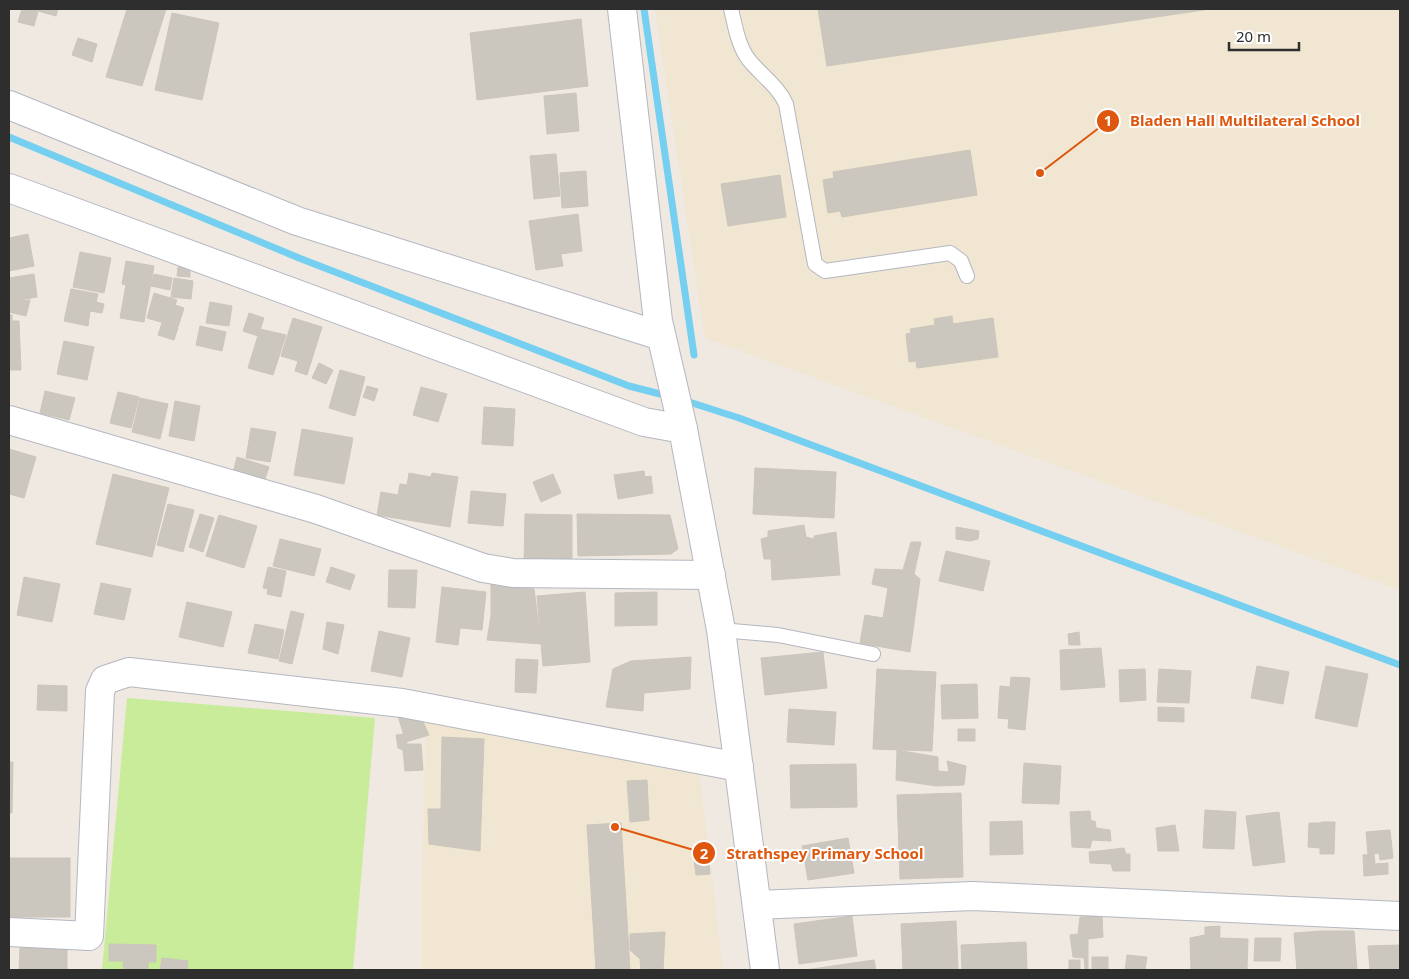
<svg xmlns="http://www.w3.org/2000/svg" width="1409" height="979" font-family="'Noto Sans',sans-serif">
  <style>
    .education { fill: #f0e6d1 }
    .pitch { fill: #c9ec9a }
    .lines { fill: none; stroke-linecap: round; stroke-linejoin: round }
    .stream { stroke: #75cff0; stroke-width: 7 }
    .building { fill: #cbc7bf; stroke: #cbc5ba }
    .lane-casing { stroke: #b4b7c1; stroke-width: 16 }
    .street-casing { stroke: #b4b7c1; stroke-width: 30 }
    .lane { stroke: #fff; stroke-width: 14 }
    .street { stroke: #fff; stroke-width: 28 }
    .leader { fill: none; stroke: #df570e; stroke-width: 2 }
    .callout-dot { fill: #df570e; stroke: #fff; stroke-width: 2 }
    .mark-label { font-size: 15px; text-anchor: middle; font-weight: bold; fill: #fff }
    .callout-label { font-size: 15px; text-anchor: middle; font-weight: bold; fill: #df570e; stroke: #fff; stroke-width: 4; stroke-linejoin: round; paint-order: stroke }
  </style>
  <rect width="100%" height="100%" fill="#efe9e1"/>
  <g class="education">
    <path d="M655 9H1400V590L705 338Z"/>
    <path d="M426 719 699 770 723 970H422V884Z"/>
  </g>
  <path class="pitch" d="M127 698 375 718 353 970H102Z"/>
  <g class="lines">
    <g class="stream">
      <path d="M644 9 694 355"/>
      <path d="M9 137 299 258 629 386 668 396"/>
      <path d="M683 400 739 418 1400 665"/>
    </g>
  </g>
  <g class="building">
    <path d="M22 9H58L56 16 38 11 34 26 18 22Z"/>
    <path d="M127 9H166L142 86 106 77Z"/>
    <path d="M818 9H1210L827 66Z"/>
    <path d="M172 13 219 23 202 100 155 90Z"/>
    <path d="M581 19 588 86 477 100 470 33Z"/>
    <path d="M78 38 97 44 92 62 72 55Z"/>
    <path d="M576 93 579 131 547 134 544 96Z"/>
    <path d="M970 150 977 195 842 217 840 211 828 213 823 180 834 178 833 172Z"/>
    <path d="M556 154 560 196 534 199 530 156Z"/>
    <path d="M586 171 588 206 562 208 560 173Z"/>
    <path d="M780 175 786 217 728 226 721 184Z"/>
    <path d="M578 214 582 251 561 254 563 266 536 270 529 221Z"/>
    <path d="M28 234 34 266 9 271V238Z"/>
    <path d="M80 252 111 258 104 293 73 287Z"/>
    <path d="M126 261 154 266 144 322 120 318 126 285 122 284Z"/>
    <path d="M178 267 190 268V277L177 276Z"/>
    <path d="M34 274 37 297 9 302V278Z"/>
    <path d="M154 274 172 278 170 290 151 286Z"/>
    <path d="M174 278 193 281 191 299 171 297Z"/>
    <path d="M71 289 98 294 96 302 104 304 102 313 90 311 88 326 64 321Z"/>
    <path d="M154 293 177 300 175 305 184 308 178 327 147 318Z"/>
    <path d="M30 300 26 316 9 312 10 302Z"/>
    <path d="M210 302 232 306 229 326 206 323Z"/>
    <path d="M249 313 264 318 258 336 243 331Z"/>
    <path d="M9 315H12V321H19L21 370H9Z"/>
    <path d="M952 316 953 324 993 318 998 357 917 368 916 361 909 362 906 334 911 333 910 329 935 325 934 319Z"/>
    <path d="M293 318 322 327 307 375 295 371 298 361 281 356Z"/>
    <path d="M162 323 178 328 174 340 158 335Z"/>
    <path d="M200 326 226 332 222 351 196 345Z"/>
    <path d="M260 329 286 335 273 375 248 368Z"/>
    <path d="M64 341 94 347 87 380 57 374Z"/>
    <path d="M319 363 333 370 326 384 312 378Z"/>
    <path d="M340 370 365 377 355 416 329 408Z"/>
    <path d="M367 386 378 389 374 401 363 397Z"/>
    <path d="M421 387 447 394 438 422 413 415Z"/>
    <path d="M45 391 75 398 69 420 40 413Z"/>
    <path d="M118 392 139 397 131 428 110 423Z"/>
    <path d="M140 398 168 404 160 439 132 432Z"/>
    <path d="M175 401 200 406 194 441 169 436Z"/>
    <path d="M484 407 515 409 513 446 482 444Z"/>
    <path d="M251 428 276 432 270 462 246 458Z"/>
    <path d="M302 429 353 438 344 484 294 475Z"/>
    <path d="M9 449 36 457 24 498 9 494Z"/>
    <path d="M237 457 269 467 264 482 233 473Z"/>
    <path d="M755 468 836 472 834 518 753 514Z"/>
    <path d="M644 471 645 477 651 476 653 493 618 499 614 475Z"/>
    <path d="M409 473 431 477 432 473 458 477 450 527 377 515 381 492 398 495 400 484 407 485Z"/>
    <path d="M113 474 169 488 152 557 96 544Z"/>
    <path d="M553 474 561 493 541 502 533 482Z"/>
    <path d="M471 491 506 494 503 526 468 523Z"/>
    <path d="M168 504 194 510 183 552 157 545Z"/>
    <path d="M200 514 214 518 203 552 189 547Z"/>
    <path d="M525 514 572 515V566L524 564Z"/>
    <path d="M577 514 670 515 678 549 671 554 578 556Z"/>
    <path d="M219 515 257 526 244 568 206 556Z"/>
    <path d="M804 525 806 537 814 539 816 552 771 559H764L761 539 768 537V531Z"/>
    <path d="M956 527 979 531 978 539 970 541 956 539Z"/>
    <path d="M836 532 840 575 772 580 771 559 816 552 814 536Z"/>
    <path d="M280 539 321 549 314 576 273 566Z"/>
    <path d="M911 542H921L914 574 920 579 910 652 860 643 865 615 883 618 888 588 872 584 875 569 903 570Z"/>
    <path d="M946 551 990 561 983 591 939 581Z"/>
    <path d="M268 567 286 571 281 597 267 594 268 589 263 588Z"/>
    <path d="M331 567 355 575 350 590 326 582Z"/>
    <path d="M389 570H417L415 608 388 607Z"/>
    <path d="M24 577 60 584 52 622 17 615Z"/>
    <path d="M101 583 131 589 124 620 94 614Z"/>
    <path d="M491 583 534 589 541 644 487 640 491 616Z"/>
    <path d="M442 587 486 592 482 630 460 628 458 645 436 642Z"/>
    <path d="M585 592 590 662 543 666 537 596Z"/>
    <path d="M657 592V625L615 626V593Z"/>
    <path d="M187 602 232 612 223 647 179 637Z"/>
    <path d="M291 611 304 614 292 664 279 661Z"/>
    <path d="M327 622 344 625 338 654 323 649Z"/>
    <path d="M255 624 284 630 278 659 248 653Z"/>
    <path d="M379 631 410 638 402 677 371 671Z"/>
    <path d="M1079 632 1080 645H1069L1068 634Z"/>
    <path d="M1101 648 1105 687 1061 690 1060 650Z"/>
    <path d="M823 652 827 688 765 695 761 658Z"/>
    <path d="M691 657 690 689 644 693 643 711 606 707 613 669 631 661Z"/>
    <path d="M516 659 538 660 536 693 515 692Z"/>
    <path d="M1257 666 1289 672 1283 704 1251 698Z"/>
    <path d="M1326 666 1368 674 1357 727 1315 718Z"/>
    <path d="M877 669 936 672 932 751 873 749Z"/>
    <path d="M1145 669 1146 700 1120 702 1119 670Z"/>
    <path d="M1159 669 1191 671 1189 703 1157 702Z"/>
    <path d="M1011 677 1030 678 1025 730 1008 728 1009 719 998 718 1000 686 1010 687Z"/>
    <path d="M977 684 978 718 942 719 941 685Z"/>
    <path d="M38 685 67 686V711L37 710Z"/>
    <path d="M1158 707 1184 708V722L1158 721Z"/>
    <path d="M417 709 429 735 406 742 398 716Z"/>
    <path d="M789 709 836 712 834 745 787 742Z"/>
    <rect x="958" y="729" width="17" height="12"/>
    <path d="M404 734 407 744H421L423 770 405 771 403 750 398 748 396 735Z"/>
    <path d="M442 737 484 739 480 851 429 844 428 809H441Z"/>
    <path d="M897 750 938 757V771L949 772 947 761 966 766 964 785 936 786 896 780Z"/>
    <path d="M9 762H13L12 813H9Z"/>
    <path d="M1024 763 1061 766 1059 804 1022 803Z"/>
    <path d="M856 764 857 807 791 808 790 765Z"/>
    <path d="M647 780 649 820 630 822 627 781Z"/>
    <path d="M961 793 963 877 900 879 897 795Z"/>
    <path d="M1205 810 1236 812 1234 849 1203 848Z"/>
    <path d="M1090 811 1091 821H1095L1096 828 1110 830 1111 841 1092 840 1090 848 1072 847 1070 812Z"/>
    <path d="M1279 812 1285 862 1253 866 1246 816Z"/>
    <path d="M1022 821 1023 854 990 855V822Z"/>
    <path d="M1321 822H1335L1334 854H1320V848L1308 847 1309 823H1321Z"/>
    <path d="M621 823 630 970H596L587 825Z"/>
    <path d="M1175 825 1179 851H1158L1156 828Z"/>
    <path d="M1390 830 1393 858 1380 860 1379 853 1368 854 1366 832Z"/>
    <path d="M848 838 854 873 808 880 802 846Z"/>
    <path d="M1124 848 1126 854H1130V871H1113L1111 864 1090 863 1089 852Z"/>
    <path d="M708 850 710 874 696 875 693 852Z"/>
    <path d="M1374 854 1375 864 1388 863V874L1364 876 1363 855Z"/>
    <rect x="10" y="858" width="60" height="59"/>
    <path d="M852 916 857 956 799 964 794 924Z"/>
    <path d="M1102 916 1103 937 1088 939V970H1085L1084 958 1073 957 1070 935 1078 934 1080 917Z"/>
    <path d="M956 921 958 970H903L901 924Z"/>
    <path d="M1220 926 1219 970H1191L1190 938 1205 935V927Z"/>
    <path d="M1322 931H1354L1357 970H1297L1294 933Z"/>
    <path d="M665 932 663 970H641L640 959 630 950V934Z"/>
    <path d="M1220 938 1248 939 1247 970H1219Z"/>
    <path d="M1255 938H1281L1280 961H1254Z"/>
    <path d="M1026 942 1027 970H962L961 945Z"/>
    <path d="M109 944 156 945V962H148V970H124L123 961H109Z"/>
    <path d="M1400 945V970H1370L1368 946Z"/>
    <path d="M20 948H67V970H19Z"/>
    <path d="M1127 955 1147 957 1145 970H1125Z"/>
    <rect x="1092" y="957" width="16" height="13"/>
    <path d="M162 958 188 961 187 970H160Z"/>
    <path d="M874 960 876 970H805Z"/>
    <rect x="1069" y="960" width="11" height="10"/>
  </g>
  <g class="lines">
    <g class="lane-casing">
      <g id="lane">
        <path d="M731 9C735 25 738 46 749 60 761 75 778 86 786 104L815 264 825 271 950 253 961 261 967 276"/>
        <path d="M721 630 778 635 873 654"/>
      </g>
    </g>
    <g class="street-casing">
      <g id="street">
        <path d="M622 9 658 321 683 429 721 630 765 970"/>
        <path d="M9 105 297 221 661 336"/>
        <path d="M9 188 644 422 683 429"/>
        <path d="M9 420 316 509 483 568 513 573 711 575"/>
        <path d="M757 905 973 896 1400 916"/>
        <path d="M9 932 89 936 100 691 105 680 129 672 402 703 739 767"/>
      </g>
    </g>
    <use href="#lane" class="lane"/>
    <use href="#street" class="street"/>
  </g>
  <path class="leader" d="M1040 173L1108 121M615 827L704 853"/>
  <g class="callout-dot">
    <circle cx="1040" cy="173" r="5"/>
    <circle cx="615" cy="827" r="5"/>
    <circle cx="1108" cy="121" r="12"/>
    <circle cx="704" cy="853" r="12"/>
  </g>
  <g class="mark-label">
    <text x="1108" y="126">1</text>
    <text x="704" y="859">2</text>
  </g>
  <g class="callout-label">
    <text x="1245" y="126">Bladen Hall Multilateral School</text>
    <text x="825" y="859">Strathspey Primary School</text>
  </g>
  <rect width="1409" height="979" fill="none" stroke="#2e2e2e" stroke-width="20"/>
  <path d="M1229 42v8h70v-8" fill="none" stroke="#2e2e2e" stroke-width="2.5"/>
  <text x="1236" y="42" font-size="15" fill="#2e2e2e" stroke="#ffffff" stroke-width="4" paint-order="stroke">20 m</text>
</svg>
